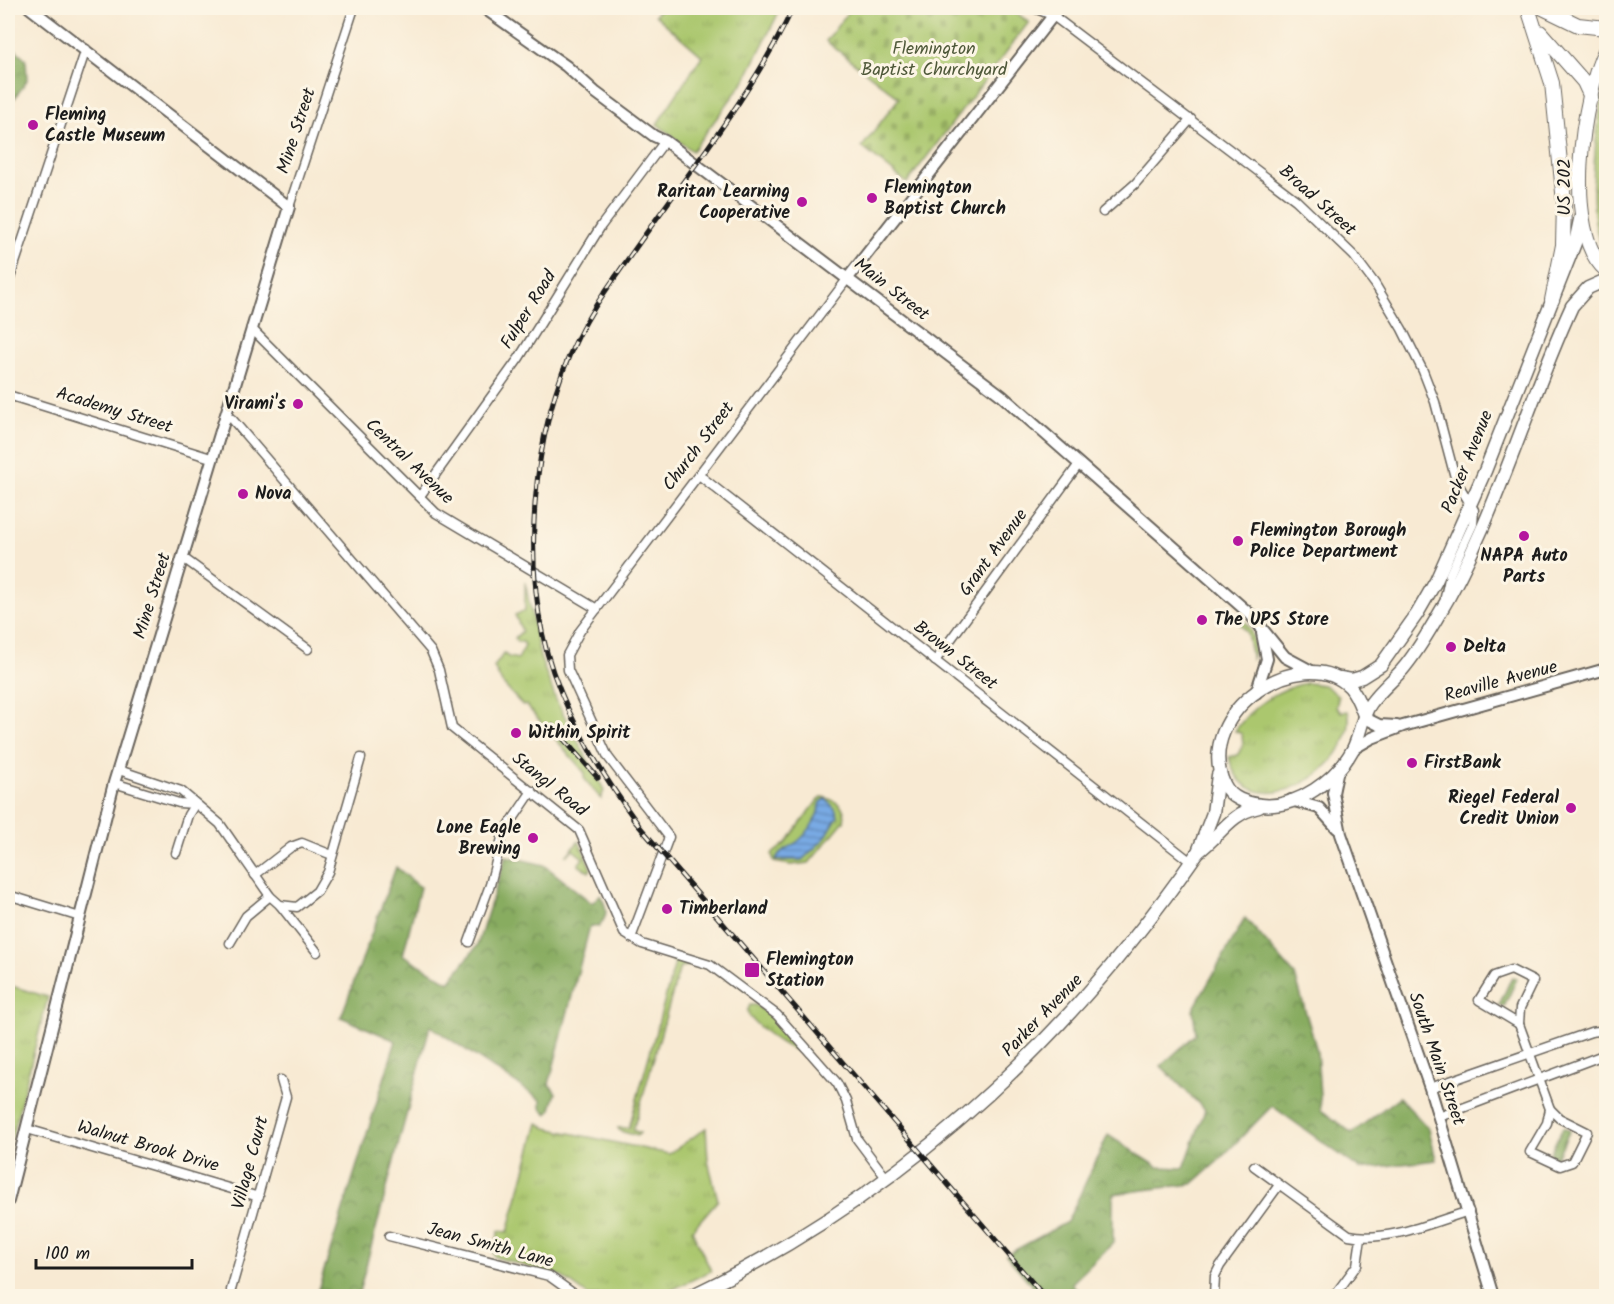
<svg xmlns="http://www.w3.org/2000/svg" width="1614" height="1304" font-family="Kalam,sans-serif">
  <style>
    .grass { fill: url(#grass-tufts); stroke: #647245; stroke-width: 1.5 }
    .forest { fill: url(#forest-crowns); stroke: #52643e; stroke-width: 1.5 }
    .cemetery { fill: url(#cemetery-stones); stroke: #647245; stroke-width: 1.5 }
    .water { fill: url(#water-rules); stroke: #4a6380; stroke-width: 1.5 }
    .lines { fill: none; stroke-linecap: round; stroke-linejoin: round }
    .minor-casing { stroke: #69645c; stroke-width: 11 }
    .tertiary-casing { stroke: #69645c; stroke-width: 14 }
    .secondary-casing { stroke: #69645c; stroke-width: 15 }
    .trunk-casing { stroke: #69645c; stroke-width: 16 }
    .minor { stroke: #fff; stroke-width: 8 }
    .tertiary { stroke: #fff; stroke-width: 10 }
    .secondary { stroke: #fff; stroke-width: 12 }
    .trunk { stroke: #fff; stroke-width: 14 }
    .rail-casing { stroke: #1c1c1c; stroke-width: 5 }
    .rail { stroke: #fcf5e5; stroke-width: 3; stroke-dasharray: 9; stroke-linecap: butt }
    .poi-dot { fill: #b5179e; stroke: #fcf5e5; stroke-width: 2 }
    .labels { text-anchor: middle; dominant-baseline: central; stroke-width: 6; stroke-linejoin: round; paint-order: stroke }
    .park-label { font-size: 18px; fill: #4e5839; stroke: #fcf5e5 }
    .poi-label { font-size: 18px; font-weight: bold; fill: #1c1c1c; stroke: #fcf5e5; text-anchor: start }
    .street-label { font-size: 18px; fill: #1c1c1c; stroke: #fcf5e5 }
  </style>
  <defs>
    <pattern id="grass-tufts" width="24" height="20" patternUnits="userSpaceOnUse" patternTransform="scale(1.5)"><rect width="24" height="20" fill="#abc76e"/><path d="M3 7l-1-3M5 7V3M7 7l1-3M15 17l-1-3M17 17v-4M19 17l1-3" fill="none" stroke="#93aa5f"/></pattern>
    <pattern id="forest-crowns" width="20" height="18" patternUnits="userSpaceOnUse" patternTransform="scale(1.5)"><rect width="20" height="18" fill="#88ac61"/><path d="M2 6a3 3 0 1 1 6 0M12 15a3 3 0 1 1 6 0" fill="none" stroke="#6e8b4f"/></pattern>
    <pattern id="cemetery-stones" width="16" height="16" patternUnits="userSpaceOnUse" patternTransform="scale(1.5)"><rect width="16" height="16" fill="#abc76e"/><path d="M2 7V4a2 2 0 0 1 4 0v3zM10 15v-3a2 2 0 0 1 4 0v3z" fill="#93aa5f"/></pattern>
    <pattern id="water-rules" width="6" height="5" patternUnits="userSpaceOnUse" patternTransform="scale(1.5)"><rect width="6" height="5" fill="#79aae4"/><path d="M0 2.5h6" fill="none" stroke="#628ab8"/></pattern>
  </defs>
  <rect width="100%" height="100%" fill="#fcf5e5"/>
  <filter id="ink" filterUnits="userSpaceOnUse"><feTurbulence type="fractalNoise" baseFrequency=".0167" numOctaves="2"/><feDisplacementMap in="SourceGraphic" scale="12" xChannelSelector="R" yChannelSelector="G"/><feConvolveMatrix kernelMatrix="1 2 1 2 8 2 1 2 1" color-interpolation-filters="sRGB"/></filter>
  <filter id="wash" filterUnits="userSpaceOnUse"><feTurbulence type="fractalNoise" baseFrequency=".008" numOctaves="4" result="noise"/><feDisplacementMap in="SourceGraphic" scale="24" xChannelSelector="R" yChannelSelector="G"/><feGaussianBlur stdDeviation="1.35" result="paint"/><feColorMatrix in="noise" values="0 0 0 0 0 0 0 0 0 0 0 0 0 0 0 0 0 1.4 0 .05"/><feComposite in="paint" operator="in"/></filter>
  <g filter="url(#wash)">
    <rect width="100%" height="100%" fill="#f8ead3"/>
    <g class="grass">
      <path d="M660 8H781L745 80 692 151 657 124 702 56 655 15Z"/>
      <path d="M1606 84V253C1583 224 1596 120 1606 84Z"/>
      <path d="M525 581 540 657 556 700 604 790 601 799 584 778 585 773 526 705 523 706 502 683 494 667 504 653 508 657 518 659 525 646 523 642H517L515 638 522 631 515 615 525 611Z"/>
      <path d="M1234 613C1249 620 1259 643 1252 659L1247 633 1233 615Z"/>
      <path d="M1307 683 1324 685 1339 696 1336 707 1341 712 1348 711C1361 768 1246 835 1229 757L1237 755 1243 747 1242 734 1235 731C1253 705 1276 689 1307 683Z"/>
      <path d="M823 797C835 800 848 807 844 821L809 863 791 865 774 862 772 854 786 843 818 800Z"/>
      <path d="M579 841 591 869 589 872 578 865 583 858 573 850 566 856Z"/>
      <path d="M668 957 684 961 689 966 680 967 633 1130 640 1133 637 1136 620 1131 618 1128H629L675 963Z"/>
      <path d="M8 985 48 997 8 1152Z"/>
      <path d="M750 1005H756L773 1018 800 1050C789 1053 752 1023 747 1012Z"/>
      <path d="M538 1123 546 1128 669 1154 706 1128 708 1161 718 1200 692 1230 711 1271 659 1296H589L561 1276 495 1257 493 1253 499 1231 508 1232Z"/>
    </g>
    <g class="forest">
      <path d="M8 43 26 59 27 80 15 98 8 97Z"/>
      <path d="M506 856 544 865 592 903 600 895C608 908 608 915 599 927L590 926 549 1084 556 1093 550 1112 547 1114 541 1108V1100L430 1026 358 1296H316L396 1041 341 1017 396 867 420 887 403 955 449 982 477 946Z"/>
      <path d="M1245 918 1295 975 1317 1051 1321 1110 1352 1133 1399 1097 1429 1129 1436 1160 1360 1169 1272 1106 1217 1162 1192 1184 1113 1194V1243L1072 1283 1081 1296H1041L1006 1255 1067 1222 1108 1135 1158 1167 1184 1168 1205 1110 1161 1066 1196 1034 1193 1010Z"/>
      <path d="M1512 977 1517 979 1504 1007 1499 1005Z"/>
      <path d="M1563 1127 1570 1130 1556 1159 1549 1155Z"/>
    </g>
    <path class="cemetery" d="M851 8H1009L1029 22 907 183 862 147 899 98 826 41Z"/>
    <path class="water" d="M826 799 835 809 838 816 825 838 802 860H776C778 851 790 847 797 842 810 832 818 816 821 802Z"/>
  </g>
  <g filter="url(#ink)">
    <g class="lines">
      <g class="minor-casing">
        <g id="minor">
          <path d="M1034 8 1052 15 1296 200 1354 256 1375 284 1402 329 1423 371 1435 402 1456 481 1474 510 1473 524 1450 574 1445 597"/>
          <path d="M289 207 354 8"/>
          <path d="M1103 212 1135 184 1191 119"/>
          <path d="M8 284 86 49"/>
          <path d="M251 328 436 513 597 609"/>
          <path d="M8 395 211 458"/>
          <path d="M224 417 232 419 431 651 439 670 452 728 579 830 624 933 642 944 710 965 777 1015 837 1083 846 1101 857 1139 887 1179"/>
          <path d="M699 475 1191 862"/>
          <path d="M420 496 519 358 601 226 665 141"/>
          <path d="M182 557 308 649"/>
          <path d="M935 661 1079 464"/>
          <path d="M119 770 181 791 220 824 270 896 280 905 297 907 317 891 328 872 361 758"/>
          <path d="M114 783 179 803 195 804"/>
          <path d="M176 853 188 815 195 804"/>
          <path d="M255 875 291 847 302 843 332 855"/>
          <path d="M8 895 80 917"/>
          <path d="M280 905 317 952"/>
          <path d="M631 938 669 837 608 757 568 670 567 655 580 631 848 278"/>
          <path d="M469 942 490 885 503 834 532 791"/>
          <path d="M230 943 246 916 270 896"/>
          <path d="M1511 970 1533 981 1520 1008 1519 1024 1479 1000 1494 976Z"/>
          <path d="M1519 1024 1550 1109"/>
          <path d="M1430 1088 1591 1032 1606 1030"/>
          <path d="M1550 1109 1559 1118 1587 1132 1572 1162 1560 1166 1530 1152 1547 1123Z"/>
          <path d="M1439 1117 1606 1054"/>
          <path d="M27 1129 259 1197"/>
          <path d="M1254 1166 1349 1235C1387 1243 1433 1222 1469 1211"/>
          <path d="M389 1236 549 1276 577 1296"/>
          <path d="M231 1290 286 1097 281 1080"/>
          <path d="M1214 1296 1215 1276 1220 1266 1279 1185"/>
          <path d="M1334 1296 1357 1265 1361 1238"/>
        </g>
      </g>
      <g class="tertiary-casing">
        <g id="tertiary">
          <path d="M484 8 566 66 595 92 654 136 665 141 1001 395 1251 615 1285 657 1313 672"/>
          <path d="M848 278 1059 8"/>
          <path d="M1256 693 1267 659 1262 633"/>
          <path d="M1363 717 1379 725 1397 726"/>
          <path d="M1353 749 1372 738 1403 726 1606 669"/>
          <path d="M1338 769 1333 793 1341 834 1430 1088 1493 1296"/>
          <path d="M1291 800 1319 808 1337 828"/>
          <path d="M8 1201 114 783 289 207 30 8"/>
        </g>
      </g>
      <g class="secondary-casing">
        <g id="secondary">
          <path d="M1340 678 1352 680 1362 677 1381 665 1417 614 1436 581 1485 471 1575 243 1581 215"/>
          <path d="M1364 715C1360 705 1357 695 1350 687 1303 640 1192 712 1224 784 1231 799 1246 803 1261 805 1297 809 1337 779 1353 749 1361 734 1361 716 1371 703 1380 691 1392 681 1402 670 1415 655 1425 638 1435 621 1495 523 1524 410 1572 306L1588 288 1606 280"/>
          <path d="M1198 852 1213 813 1218 775"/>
          <path d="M691 1296C900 1196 1067 1041 1198 852 1220 836 1230 813 1259 807"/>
        </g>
      </g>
      <g class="trunk-casing">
        <g id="trunk">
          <path d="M1528 8 1552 83 1564 202 1563 245 1552 300"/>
          <path d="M1543 8 1578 25 1606 28"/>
          <path d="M1540 32 1584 82 1591 97"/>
          <path d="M1606 49C1582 94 1562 234 1606 270"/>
        </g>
      </g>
      <use href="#minor" class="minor"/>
      <use href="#tertiary" class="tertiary"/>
      <use href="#secondary" class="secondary"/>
      <use href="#trunk" class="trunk"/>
      <g class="rail-casing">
        <g id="rail">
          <path d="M552 726 598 778"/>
          <path d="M633 819 1044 1296"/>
          <path d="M638 824C603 776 573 728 553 672 519 574 531 429 578 337 592 308 612 282 630 256 686 175 751 97 793 8"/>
        </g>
      </g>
      <use href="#rail" class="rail"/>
    </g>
  </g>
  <g class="poi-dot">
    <circle cx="33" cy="125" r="6"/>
    <circle cx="872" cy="198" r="6"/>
    <circle cx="802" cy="202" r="6"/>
    <circle cx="298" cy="404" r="6"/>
    <circle cx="243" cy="494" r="6"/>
    <circle cx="1524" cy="536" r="6"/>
    <circle cx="1238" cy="541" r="6"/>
    <circle cx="1202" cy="620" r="6"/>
    <circle cx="1451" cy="647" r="6"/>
    <circle cx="516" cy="733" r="6"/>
    <circle cx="1412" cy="763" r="6"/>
    <circle cx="1571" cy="808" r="6"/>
    <circle cx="533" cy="838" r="6"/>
    <circle cx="667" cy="909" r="6"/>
    <rect x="744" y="962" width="16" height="16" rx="3"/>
  </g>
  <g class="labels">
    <g class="park-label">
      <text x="934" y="49">Flemington<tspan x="934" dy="21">Baptist Churchyard</tspan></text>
    </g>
    <g class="poi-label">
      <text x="45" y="115">Fleming<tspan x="45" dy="21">Castle Museum</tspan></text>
      <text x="884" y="188">Flemington<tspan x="884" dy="21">Baptist Church</tspan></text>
      <text x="790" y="192" text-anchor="end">Raritan Learning<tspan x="790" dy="21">Cooperative</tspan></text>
      <text x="286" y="404" text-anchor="end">Virami's</text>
      <text x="255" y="494">Nova</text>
      <text x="1250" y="531">Flemington Borough<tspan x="1250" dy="21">Police Department</tspan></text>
      <text x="1524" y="556" text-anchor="middle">NAPA Auto<tspan x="1524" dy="21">Parts</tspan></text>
      <text x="1214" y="620">The UPS Store</text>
      <text x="1463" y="647">Delta</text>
      <text x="528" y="733">Within Spirit</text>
      <text x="1424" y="763">FirstBank</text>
      <text x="1559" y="798" text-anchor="end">Riegel Federal<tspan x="1559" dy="21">Credit Union</tspan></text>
      <text x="521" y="828" text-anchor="end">Lone Eagle<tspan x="521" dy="21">Brewing</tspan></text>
      <text x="679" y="909">Timberland</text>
      <text x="766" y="960">Flemington<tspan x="766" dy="21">Station</tspan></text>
    </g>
    <g class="street-label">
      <text transform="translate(297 131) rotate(-72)">Mine Street</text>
      <text transform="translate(1565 187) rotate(-90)">US 202</text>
      <text transform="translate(1317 201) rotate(42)">Broad Street</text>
      <text transform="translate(891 290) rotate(38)">Main Street</text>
      <text transform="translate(529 310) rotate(-58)">Fulper Road</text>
      <text transform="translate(114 411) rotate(17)">Academy Street</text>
      <text transform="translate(699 447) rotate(-53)">Church Street</text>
      <text transform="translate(409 462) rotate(44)">Central Avenue</text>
      <text transform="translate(1468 462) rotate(-68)">Packer Avenue</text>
      <text transform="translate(994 553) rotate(-54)">Grant Avenue</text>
      <text transform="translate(153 596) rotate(-73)">Mine Street</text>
      <text transform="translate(955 656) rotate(38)">Brown Street</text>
      <text transform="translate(1501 682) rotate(-15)">Reaville Avenue</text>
      <text transform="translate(549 785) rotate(39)">Stangl Road</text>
      <text transform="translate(1043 1016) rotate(-46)">Parker Avenue</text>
      <text transform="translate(1436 1059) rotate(71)">South Main Street</text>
      <text transform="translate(148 1147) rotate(16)">Walnut Brook Drive</text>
      <text transform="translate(251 1163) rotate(-75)">Village Court</text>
      <text transform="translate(490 1246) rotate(15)">Jean Smith Lane</text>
    </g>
  </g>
  <rect width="1614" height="1304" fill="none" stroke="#fcf5e5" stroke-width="30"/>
  <path d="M36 1259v9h156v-9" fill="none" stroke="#1c1c1c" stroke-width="3"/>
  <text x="45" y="1259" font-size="18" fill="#1c1c1c" stroke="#fcf5e5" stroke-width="4.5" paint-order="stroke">100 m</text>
</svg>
